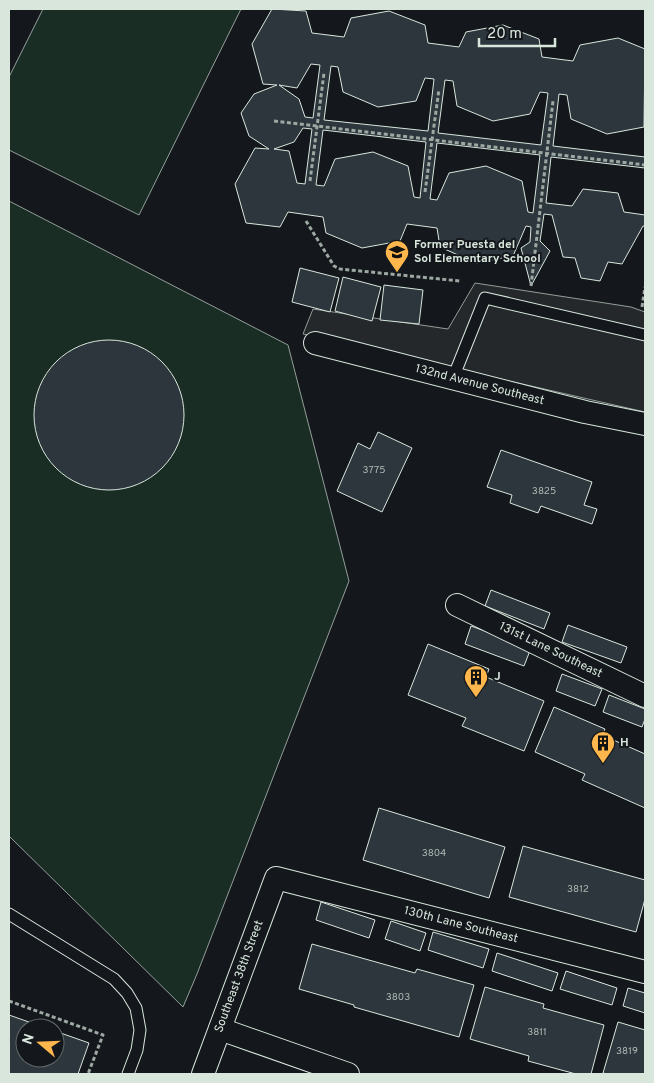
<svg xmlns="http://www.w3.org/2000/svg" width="654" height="1083" font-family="Overpass,sans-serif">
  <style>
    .green { fill: #1a2d24; stroke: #939e99 }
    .parking { fill: #24282b; stroke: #939e99 }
    .building { fill: #2c363c; stroke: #d8e6dc; fill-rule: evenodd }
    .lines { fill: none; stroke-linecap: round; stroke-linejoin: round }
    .service-casing { stroke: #d8e6dc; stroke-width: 13 }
    .minor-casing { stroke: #d8e6dc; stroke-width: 24 }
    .path { stroke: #9da8a2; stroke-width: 3; stroke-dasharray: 4 2.5; stroke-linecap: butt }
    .service { stroke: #14181c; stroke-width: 11 }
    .minor { stroke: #14181c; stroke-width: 22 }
    .labels { text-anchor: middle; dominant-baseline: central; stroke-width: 4; stroke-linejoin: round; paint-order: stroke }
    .number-label { font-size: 10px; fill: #adbab4 }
    .poi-label { font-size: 12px; font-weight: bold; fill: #d8e6dc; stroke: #14181c; text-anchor: start }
    .street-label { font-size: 12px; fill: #d8e6dc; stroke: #14181c }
  </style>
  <rect width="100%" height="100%" fill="#14181c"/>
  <g class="green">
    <path d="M43 9H241L139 215 9 150V77Z"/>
    <path d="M9 201 288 345 349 581 197 974 183 1007 9 836Z"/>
  </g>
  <path class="parking" d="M475 283 631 307 645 312V412L303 334 313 309 448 329Z"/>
  <g class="building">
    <path d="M272 9 306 11 312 33 344 37 351 18 389 11 425 25 428 43 459 47 466 32 503 25 539 39 542 57 573 61 580 45 618 38 645 49 644 127 607 134 571 119 567 95 559 94 553 146 645 157V168L551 157 546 203 572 206 583 189 618 193 624 212 645 215V226H643L622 264 608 262 600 281 581 278 575 258 563 257 552 215 544 214 540 241 550 251 531 286 521 248 530 242 531 227 526 226 513 256 476 263 440 247 437 228 407 224 400 241 362 248 326 233 323 217 288 212 280 227 246 223 235 184 255 148 269 149 249 136 241 113 254 94 277 85 263 84 252 44ZM311 64 320 65 313 118 305 117 299 99 279 85 297 88ZM331 66 338 67 343 92 378 107 416 101 425 78 434 79 428 131 324 120ZM445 80 453 81 457 106 493 121 530 114 540 92 548 93 541 145 438 133ZM303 128 312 129 305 184 297 183 289 151 274 149 294 142ZM323 130 426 142 420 198 414 197 408 166 373 152 335 159 324 186 316 185ZM437 143 540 155 533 213 528 212 522 181 486 166 449 173 437 200 430 199Z"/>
    <path d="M300 268 339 278 330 312 292 302Z"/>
    <path d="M343 277 381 287 372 321 335 311Z"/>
    <path d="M384 285 423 290 419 324 380 320Z"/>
    <circle cx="109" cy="415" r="75"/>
    <path d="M378 432 412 448 382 512 337 491 358 443 370 449Z"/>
    <path d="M501 450 592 482 584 505 597 509 592 524 541 506 538 513 510 503 512 495 487 487Z"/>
    <path d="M491 590 550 613 544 629 485 606Z"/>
    <path d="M568 625 627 647 621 663 562 642Z"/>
    <path d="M471 626 531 648 524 666 465 644Z"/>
    <path d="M428 644 489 669 486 677 544 701 524 751 462 726 466 718 408 695Z"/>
    <path d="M562 674 602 689 595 706 556 691Z"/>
    <path d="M609 695 645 709V719L642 727 603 712Z"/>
    <path d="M554 707 605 729 602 735 645 754V808L582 780 585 774 535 752Z"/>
    <path d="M379 808 505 847 489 898 363 860Z"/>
    <path d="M523 846 645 880V899L636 932 509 897Z"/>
    <path d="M321 902 375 920 369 938 316 920Z"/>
    <path d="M391 921 426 933 420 951 385 939Z"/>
    <path d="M433 932 489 949 483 968 428 950Z"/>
    <path d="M312 944 415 973 417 969 474 985 459 1037 354 1007V1005L299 989Z"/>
    <path d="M497 953 558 973 552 991 492 971Z"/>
    <path d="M566 971 617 988 612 1005 560 989Z"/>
    <path d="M485 987 544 1004 543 1008 604 1025 591 1074H576L528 1061 529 1056 470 1039Z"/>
    <path d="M628 988 645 993V1013L623 1006Z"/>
    <path d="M9 1015 46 1028H25V1058H55V1031L89 1043 78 1074H9Z"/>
    <path d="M618 1022 645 1030V1074H607L603 1073Z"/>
  </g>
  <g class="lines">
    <g class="service-casing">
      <g id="service">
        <path d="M453 378 485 298 645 335"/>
        <path d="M9 914 114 979 127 993 136 1008 140 1030 137 1050 128 1074"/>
      </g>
    </g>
    <g class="minor-casing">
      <g id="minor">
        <path id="s1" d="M315 343 585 412 645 424"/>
        <path id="s2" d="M457 605 645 696"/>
        <path d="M220 1029 348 1074"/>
        <path id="s3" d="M203 1074 276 878 645 972"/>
      </g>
    </g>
    <g class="path">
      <path d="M274 121 645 165"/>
      <path d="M310 181 324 73"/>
      <path d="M425 192 439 89"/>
      <path d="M306 221 334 266 340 269 460 281"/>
      <path d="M531 286 553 101"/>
      <path d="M642 307 645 287"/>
      <path d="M9 1001 103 1035 88 1074"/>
    </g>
    <use href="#service" class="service"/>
    <use href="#minor" class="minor"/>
  </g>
  <defs>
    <g id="school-pin" transform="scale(1.25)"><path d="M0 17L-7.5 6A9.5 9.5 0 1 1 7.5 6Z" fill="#ffb74d" stroke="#14181c"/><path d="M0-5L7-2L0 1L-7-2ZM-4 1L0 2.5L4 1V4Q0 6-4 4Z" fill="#111"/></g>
    <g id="building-pin" transform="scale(1.25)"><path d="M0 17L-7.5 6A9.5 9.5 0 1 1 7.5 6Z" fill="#ffb74d" stroke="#14181c"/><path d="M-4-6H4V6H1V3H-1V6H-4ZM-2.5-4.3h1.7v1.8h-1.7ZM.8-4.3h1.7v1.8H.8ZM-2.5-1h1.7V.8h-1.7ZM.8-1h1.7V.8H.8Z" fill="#111"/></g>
  </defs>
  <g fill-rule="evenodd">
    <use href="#school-pin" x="397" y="252"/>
    <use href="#building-pin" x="476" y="677"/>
    <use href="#building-pin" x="603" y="743"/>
  </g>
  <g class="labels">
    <g class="number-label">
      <text x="374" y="470">3775</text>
      <text x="544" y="491">3825</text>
      <text x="434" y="853">3804</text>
      <text x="578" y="889">3812</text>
      <text x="398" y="997">3803</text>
      <text x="537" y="1032">3811</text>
      <text x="627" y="1051">3819</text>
    </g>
    <g class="poi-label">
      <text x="414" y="245">Former Puesta del<tspan x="414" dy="14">Sol Elementary School</tspan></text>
      <text x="494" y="677">J</text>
      <text x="620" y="743">H</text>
    </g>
    <g class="street-label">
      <text stroke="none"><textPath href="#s1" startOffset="170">132nd Avenue Southeast</textPath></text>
      <text stroke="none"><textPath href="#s2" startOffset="104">131st Lane Southeast</textPath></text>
      <text stroke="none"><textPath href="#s3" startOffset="400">130th Lane Southeast</textPath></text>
      <text stroke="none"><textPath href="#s3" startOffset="104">Southeast 38th Street</textPath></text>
    </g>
  </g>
  <rect width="654" height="1083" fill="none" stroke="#d8e6dc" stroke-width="20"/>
  <g transform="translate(40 1043) rotate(289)"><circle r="24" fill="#14181c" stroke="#626a69"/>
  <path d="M0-4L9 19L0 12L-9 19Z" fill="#ffb74d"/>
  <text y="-8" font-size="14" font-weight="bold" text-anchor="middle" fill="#d8e6dc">N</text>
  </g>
  <path d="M479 38v8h76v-8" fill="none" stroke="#d8e6dc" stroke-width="2.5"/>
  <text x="487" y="38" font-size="15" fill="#d8e6dc" stroke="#14181c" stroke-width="4" paint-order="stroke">20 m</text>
</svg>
